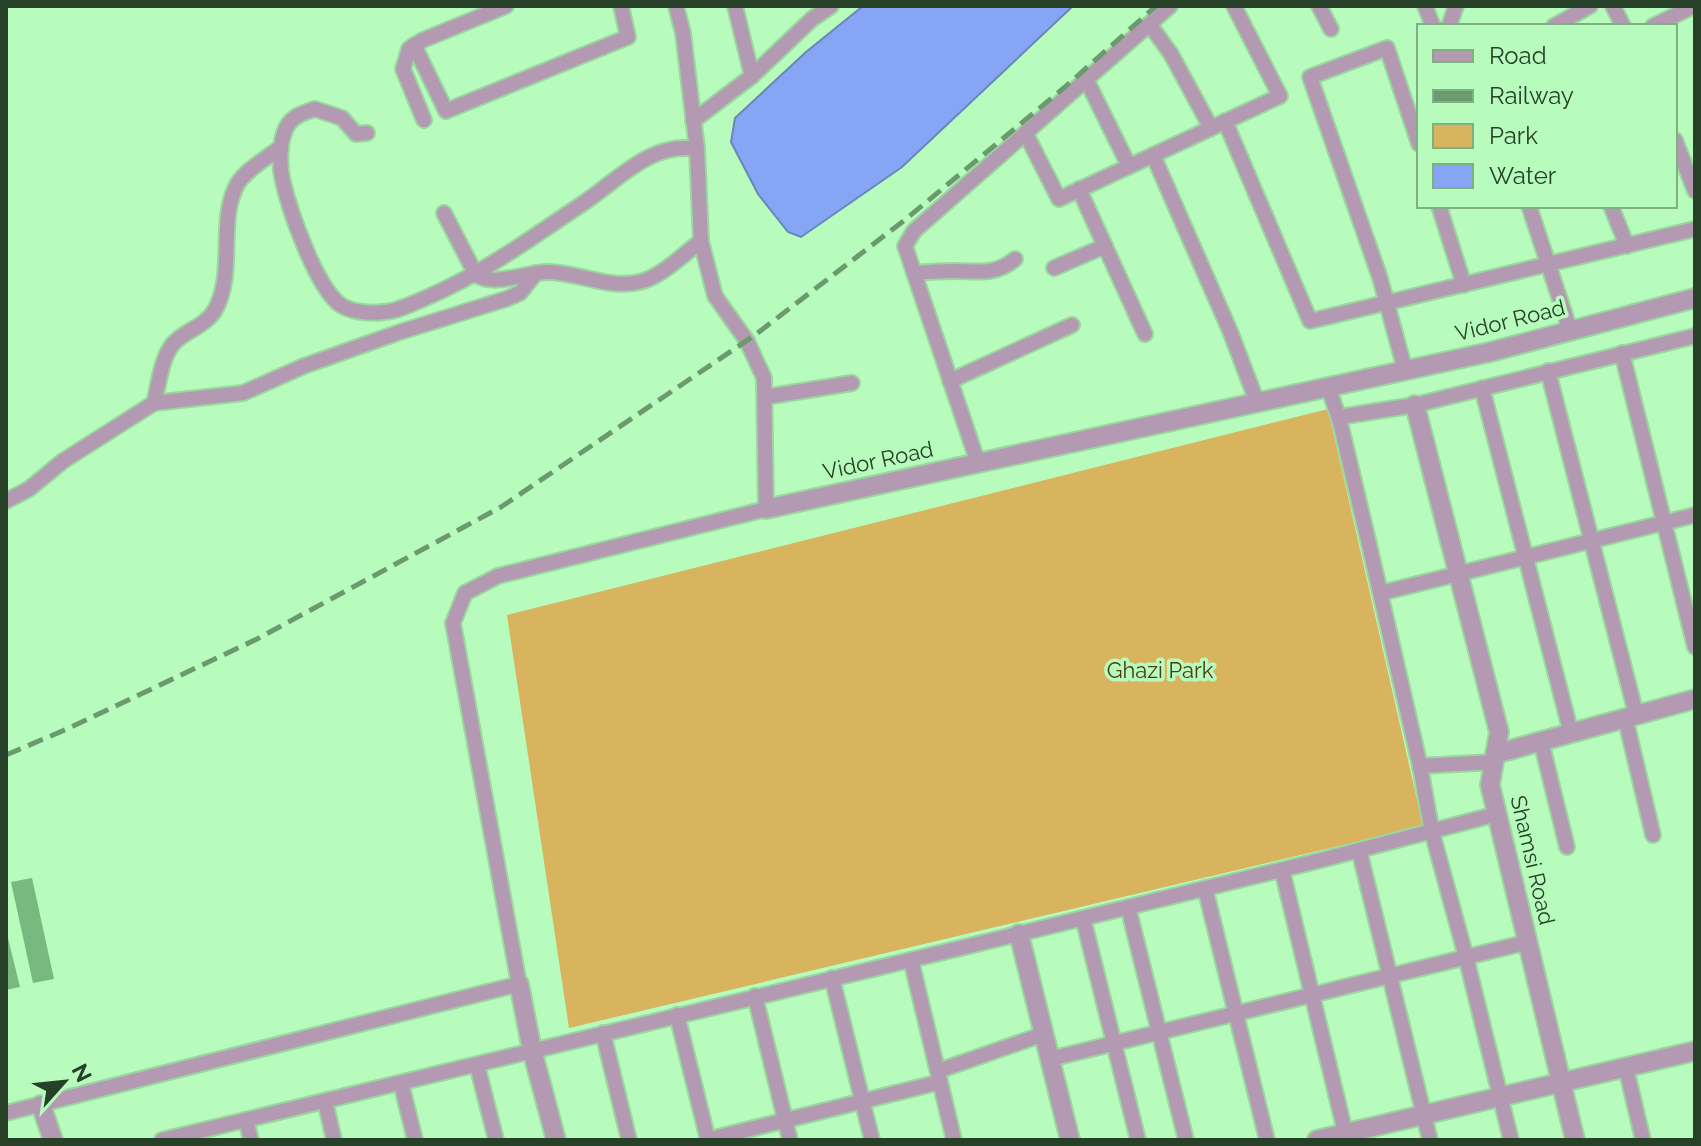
<svg xmlns="http://www.w3.org/2000/svg" width="1701" height="1146" font-family="Raleway,sans-serif">
  <style>
    .green { fill: #d8b45e }
    .water { fill: #86a5f5; stroke: #6987b8; stroke-width: 2 }
    .building { fill: #78b97f }
    .lines { fill: none; stroke-linecap: round; stroke-linejoin: round }
    .minor-casing { stroke: #9ad69f; stroke-width: 18 }
    .tertiary-casing { stroke: #9ad69f; stroke-width: 22 }
    .minor { stroke: #b499b3; stroke-width: 14 }
    .tertiary { stroke: #b499b3; stroke-width: 18 }
    .rail { stroke: #6b9a6f; stroke-width: 5; stroke-dasharray: 16 8; stroke-linecap: butt }
    .labels { text-anchor: middle; dominant-baseline: central; stroke-width: 7; stroke-linejoin: round; paint-order: stroke }
    .street-label { font-size: 22px; fill: #264128; stroke: #b7fbbd }
    .park-label { font-size: 22px; fill: #4c3b13; stroke: #b7fbbd }
  </style>
  <rect width="100%" height="100%" fill="#b7fbbd"/>
  <path class="green" d="M1328 409 1423 826 569 1028 507 615Z"/>
  <path class="water" d="M863 6H1073L902 167 801 237 788 232 758 194 731 142 735 118 806 52Z"/>
  <g class="building">
    <path d="M32 878 54 979 33 983 11 882Z"/>
    <path d="M6 930 20 987 6 990Z"/>
  </g>
  <g class="lines">
    <g class="minor-casing">
      <g id="minor">
        <path d="M735 6 752 76"/>
        <path d="M1319 6 1331 29"/>
        <path d="M1425 6 1433 26"/>
        <path d="M1613 6 1623 26"/>
        <path d="M1150 25 1171 54 1211 128"/>
        <path d="M1449 26 1456 6"/>
        <path d="M1554 26 1590 6"/>
        <path d="M1653 26 1694 6"/>
        <path d="M414 45 446 111 628 37 621 6"/>
        <path d="M1087 81 1129 166"/>
        <path d="M424 120 403 69 409 49 423 40 506 6"/>
        <path d="M693 121 752 76 812 19 831 6"/>
        <path d="M1225 121 1310 321 1695 229"/>
        <path d="M367 133 356 134 342 118 315 109C303 113 292 116 286 128 279 143 279 166 283 182 290 212 315 283 338 303 348 312 370 314 384 312 399 311 416 302 430 296 487 271 534 236 585 202 619 179 652 141 697 149"/>
        <path d="M1026 134 1059 199 1280 96 1234 6"/>
        <path d="M1675 140 1695 191"/>
        <path d="M1153 155 1230 331 1257 402"/>
        <path d="M1079 189 1145 334"/>
        <path d="M1439 206 1464 285"/>
        <path d="M1529 206 1570 330"/>
        <path d="M1611 206 1627 246"/>
        <path d="M444 213 476 275C496 287 526 272 548 272 580 272 612 292 646 280 666 272 684 254 701 241"/>
        <path d="M1054 268 1105 246"/>
        <path d="M914 273C927 272 940 271 953 271 977 271 995 276 1015 259"/>
        <path d="M1622 353 1695 647"/>
        <path d="M1405 370 1380 278 1310 77 1387 48 1419 144"/>
        <path d="M1548 371 1636 714"/>
        <path d="M950 381 1072 325"/>
        <path d="M1328 386 1340 422 1368 540 1420 766 1432 832 1466 957 1511 1140"/>
        <path d="M1482 388 1571 733"/>
        <path d="M765 397 852 383"/>
        <path d="M154 403C159 385 161 353 177 340 190 329 206 325 215 310 236 273 217 218 238 183 247 169 267 158 281 147"/>
        <path d="M1339 417 1415 405 1695 336"/>
        <path d="M978 463 905 246 914 231 1170 6"/>
        <path d="M6 501 29 489 63 461 154 403 243 393 304 366 400 332 506 299 520 293 536 273"/>
        <path d="M1381 593 1695 515"/>
        <path d="M1625 717 1653 835"/>
        <path d="M1541 741 1567 847"/>
        <path d="M1420 766 1494 762"/>
        <path d="M1359 850 1430 1140"/>
        <path d="M1282 870 1347 1140"/>
        <path d="M1205 888 1267 1140"/>
        <path d="M1128 907 1186 1140"/>
        <path d="M1083 918 1138 1140"/>
        <path d="M911 960 954 1140"/>
        <path d="M832 978 872 1140"/>
        <path d="M755 996 790 1140"/>
        <path d="M677 1015 708 1140"/>
        <path d="M603 1033 629 1140"/>
        <path d="M1050 1059 1528 942"/>
        <path d="M477 1065 496 1140"/>
        <path d="M1626 1068 1643 1140"/>
        <path d="M938 1071 1044 1034"/>
        <path d="M401 1083 415 1140"/>
        <path d="M325 1101 334 1140"/>
        <path d="M6 1113 519 984 453 623 465 593 498 576 766 509 764 378 747 341 715 296 701 241 697 149 683 33 676 6"/>
        <path d="M246 1120 251 1140"/>
        <path d="M162 1140 981 943 1321 860 1497 814"/>
        <path d="M706 1140 940 1082"/>
      </g>
    </g>
    <g class="tertiary-casing">
      <g id="tertiary">
        <path d="M1415 405 1499 732 1490 785 1575 1140"/>
        <path d="M766 509 1490 352 1695 298"/>
        <path d="M1495 754 1695 699"/>
        <path d="M1019 934 1070 1140"/>
        <path d="M519 984 532 1050 556 1140"/>
        <path d="M41 1105 53 1140"/>
        <path d="M1317 1140 1695 1051"/>
      </g>
    </g>
    <use href="#minor" class="minor"/>
    <use href="#tertiary" class="tertiary"/>
    <path class="rail" d="M6 755 67 729 257 639 501 507 755 335 906 219 1065 87 1156 6"/>
  </g>
  <g class="labels">
    <g class="street-label">
      <text transform="translate(1510 320) rotate(-14)">Vidor Road</text>
      <text transform="translate(878 460) rotate(-12)">Vidor Road</text>
      <text transform="translate(1533 860) rotate(77)">Shamsi Road</text>
    </g>
    <g class="park-label">
      <text x="1160" y="670">Ghazi Park</text>
    </g>
  </g>
  <rect width="1701" height="1146" fill="none" stroke="#264128" stroke-width="16"/>
  <rect x="1417" y="24" width="260" height="184" fill="#b7fbbd" stroke="#7db181" stroke-width="2"/>
  <rect x="1433" y="50" width="40" height="12" fill="#b499b3" stroke="#7db181" stroke-width="2"/>
  <text x="1489" y="64" font-size="24" fill="#264128">Road</text>
  <rect x="1433" y="90" width="40" height="12" fill="#6b9a6f" stroke="#7db181" stroke-width="2"/>
  <text x="1489" y="104" font-size="24" fill="#264128">Railway</text>
  <rect x="1433" y="124" width="40" height="24" fill="#d8b45e" stroke="#7db181" stroke-width="2"/>
  <text x="1489" y="144" font-size="24" fill="#264128">Park</text>
  <rect x="1433" y="164" width="40" height="24" fill="#86a5f5" stroke="#7db181" stroke-width="2"/>
  <text x="1489" y="184" font-size="24" fill="#264128">Water</text>
  <g transform="translate(64 1082) rotate(63)" stroke="#b7fbbd" stroke-width="6" paint-order="stroke">
  <path d="M0-6L14 30L0 20L-14 30Z" fill="#264128"/>
  <text y="-12" font-size="22" font-weight="bold" text-anchor="middle" fill="#264128">N</text>
  </g>
</svg>
